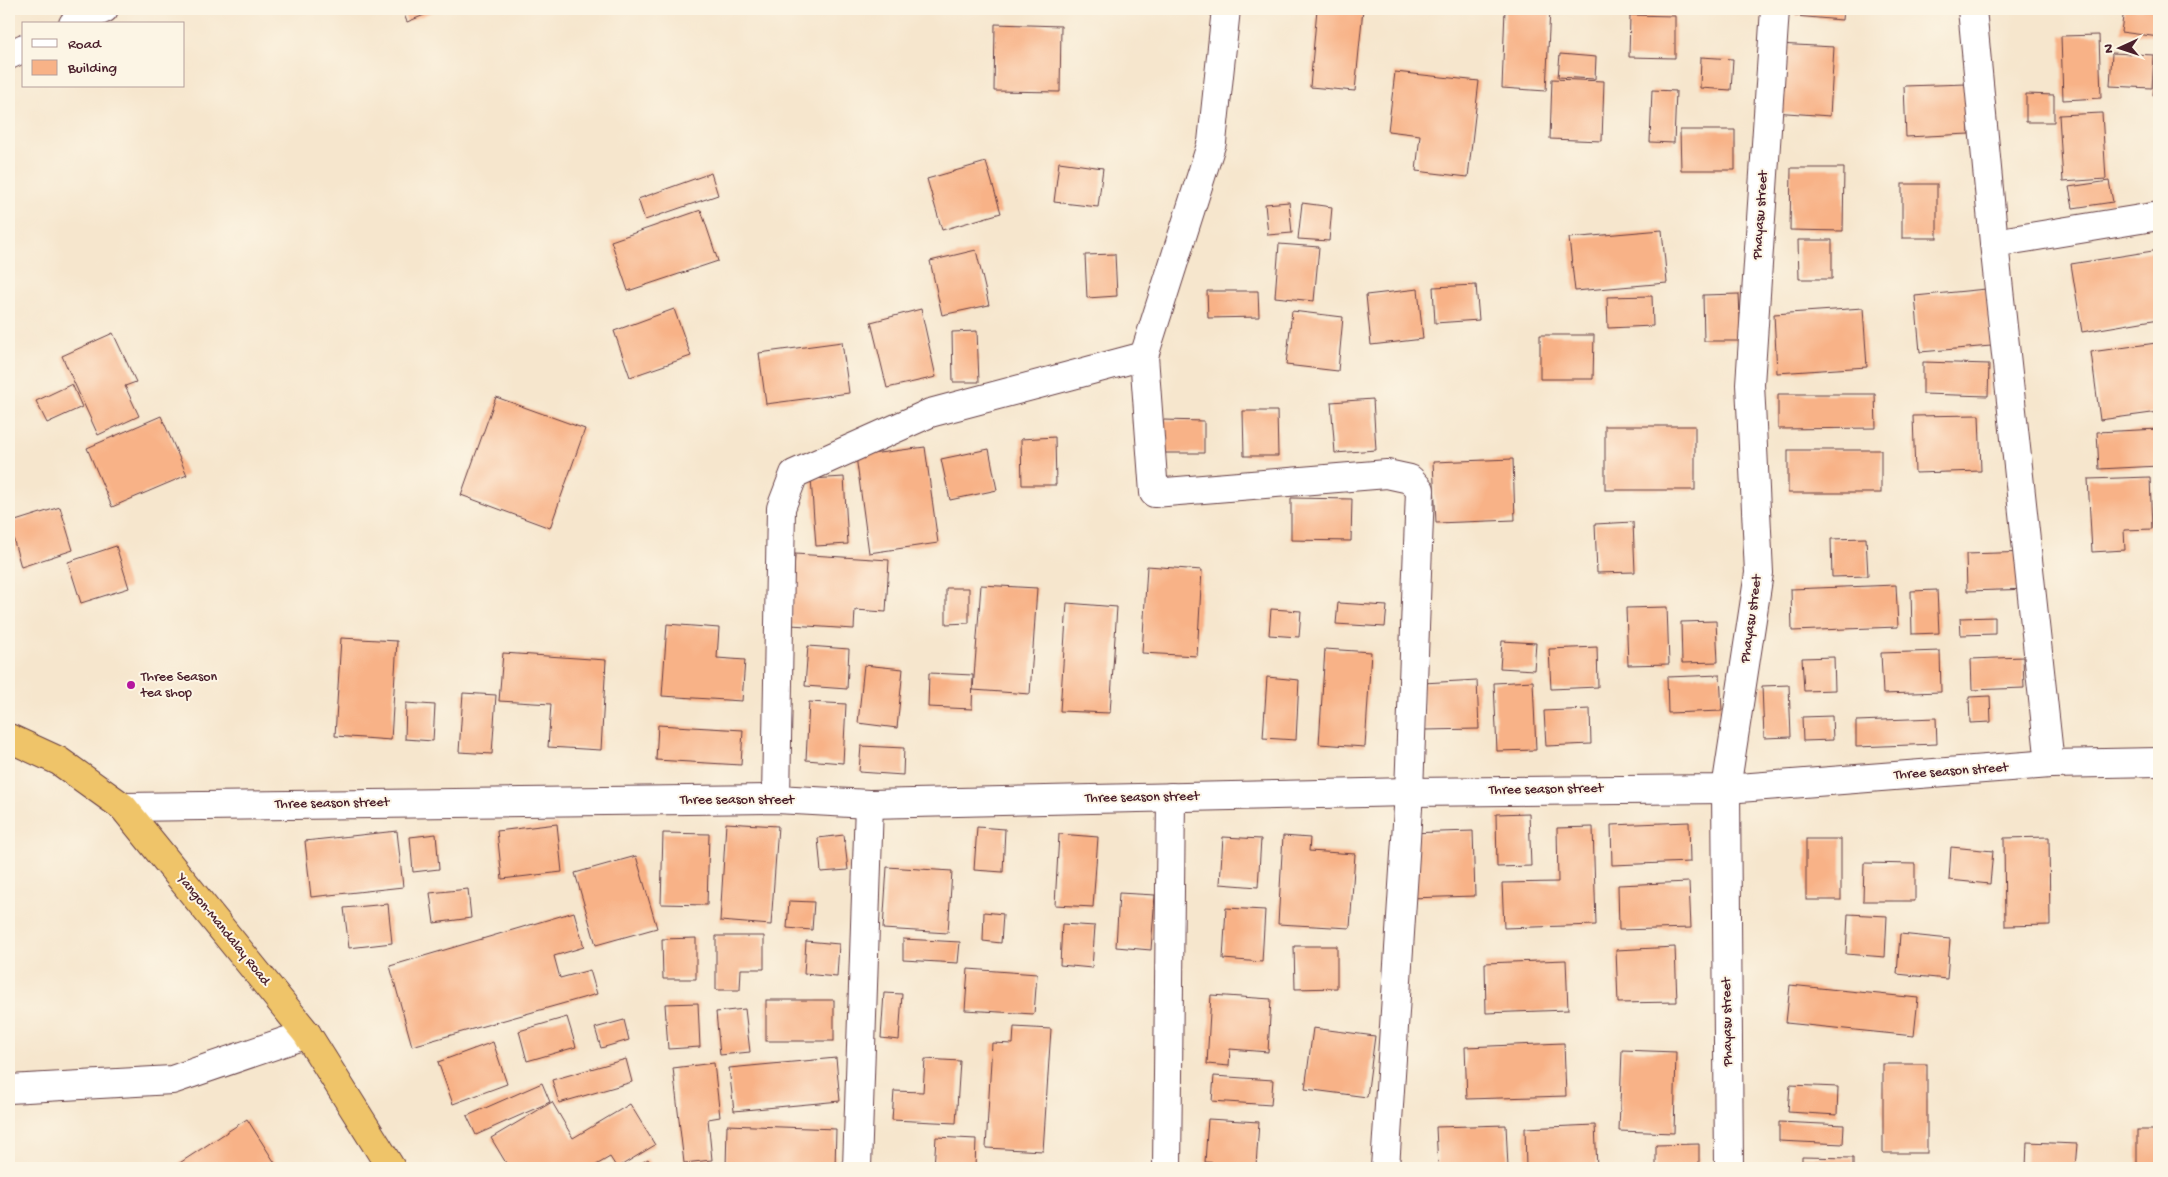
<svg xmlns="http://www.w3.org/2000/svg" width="2168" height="1177" font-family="'Gochi Hand',sans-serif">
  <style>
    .building { fill: #f8b287 }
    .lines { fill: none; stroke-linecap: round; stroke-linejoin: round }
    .minor-casing { stroke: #643d43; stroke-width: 30 }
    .highway-casing { stroke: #643d43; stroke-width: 30 }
    .minor { stroke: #fff; stroke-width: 28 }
    .highway { stroke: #efc469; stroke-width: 28 }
    .poi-dot { fill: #b5179e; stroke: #fcf5e5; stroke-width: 2 }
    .labels { text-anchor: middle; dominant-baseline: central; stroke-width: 4; stroke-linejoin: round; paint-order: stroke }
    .street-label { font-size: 14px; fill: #4a1f2b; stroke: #fcf5e5 }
    .poi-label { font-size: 14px; fill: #4a1f2b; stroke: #fcf5e5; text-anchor: start }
  </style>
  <rect width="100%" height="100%" fill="#fcf5e5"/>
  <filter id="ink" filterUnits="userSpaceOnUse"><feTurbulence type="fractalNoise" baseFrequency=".02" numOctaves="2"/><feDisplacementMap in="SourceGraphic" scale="10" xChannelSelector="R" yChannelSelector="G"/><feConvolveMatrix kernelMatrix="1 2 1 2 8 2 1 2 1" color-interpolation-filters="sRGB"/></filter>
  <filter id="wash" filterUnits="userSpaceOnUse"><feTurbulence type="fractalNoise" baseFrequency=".0096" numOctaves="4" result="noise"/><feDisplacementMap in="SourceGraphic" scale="20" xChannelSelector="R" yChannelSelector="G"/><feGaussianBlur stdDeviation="1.12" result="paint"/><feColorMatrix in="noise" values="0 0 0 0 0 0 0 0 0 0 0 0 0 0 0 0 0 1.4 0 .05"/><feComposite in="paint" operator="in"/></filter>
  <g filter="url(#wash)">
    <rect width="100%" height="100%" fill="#f6e6cd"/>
    <g id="blocks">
      <g class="building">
        <path d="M402 9H439L407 22Z"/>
        <path d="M1143 9H1190V13Z"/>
        <path d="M1317 9H1363L1355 91 1310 87Z"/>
        <path d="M1505 9H1550L1546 91 1502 88Z"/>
        <path d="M1796 9H1843L1842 20 1795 16Z"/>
        <path d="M2124 9H2159V37L2121 32Z"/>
        <path d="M1630 15 1675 16V58L1629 57Z"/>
        <path d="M995 24 1061 26 1060 92 994 91Z"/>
        <path d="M2099 35 2101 98 2063 100 2061 36Z"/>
        <path d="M1777 44 1834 47 1830 116 1773 112Z"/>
        <path d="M2112 53 2154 55 2152 88 2110 86Z"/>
        <path d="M1560 54 1596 57 1595 79 1558 77Z"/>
        <path d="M2157 54H2159V96L2153 95Z"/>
        <path d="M1701 57 1733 59 1731 90 1700 88Z"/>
        <path d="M1395 72 1479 81 1468 177 1416 171 1420 135 1388 131Z"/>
        <path d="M1552 79 1604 81 1602 141 1550 139Z"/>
        <path d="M1967 84 1969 134 1906 137 1904 86Z"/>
        <path d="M1652 90 1676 91 1674 143 1650 142Z"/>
        <path d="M2026 94 2054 95V122H2026Z"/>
        <path d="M2102 113 2106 179 2063 182 2059 115Z"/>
        <path d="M1680 130H1735V170H1681Z"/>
        <path d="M986 162 1001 213 942 230 927 179Z"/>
        <path d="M1059 162 1103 168 1098 207 1054 202Z"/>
        <path d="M1791 168H1844L1843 231 1790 230Z"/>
        <path d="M711 173 718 195 645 220 638 199Z"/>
        <path d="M2109 181 2113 202 2073 208 2069 187Z"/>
        <rect x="1902" y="184" width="35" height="54"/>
        <path d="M1289 202 1292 233 1268 235 1265 204Z"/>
        <path d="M1302 203 1332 207 1329 241 1298 239Z"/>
        <path d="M701 210 718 261 628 291 611 241Z"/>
        <path d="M1662 230 1667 283 1575 291 1569 238Z"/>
        <path d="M1798 240H1832V279H1799Z"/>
        <path d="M1279 244 1319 247 1314 301 1275 297Z"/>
        <path d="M976 250 989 305 942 315 930 261Z"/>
        <path d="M2159 250V319L2082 332 2071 264Z"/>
        <path d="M1115 254 1117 296 1087 298 1085 255Z"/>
        <path d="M1476 285 1479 320 1435 323 1433 287Z"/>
        <path d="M1418 289 1423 339 1371 345 1366 295Z"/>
        <path d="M1986 289 1991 346 1920 352 1915 296Z"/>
        <path d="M1207 291H1258L1259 317 1208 318Z"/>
        <path d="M1739 294 1741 341H1704L1703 295Z"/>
        <path d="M1652 296 1653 326 1608 328 1607 297Z"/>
        <path d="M1863 308 1867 367 1777 373 1774 314Z"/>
        <path d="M674 309 691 356 630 377 614 331Z"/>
        <path d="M921 309 936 377 887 388 871 322Z"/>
        <path d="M1292 311 1343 317 1338 371 1286 365Z"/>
        <path d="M977 331 979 382H953L952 332Z"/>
        <path d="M113 333 136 382 125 386 139 416 98 435 62 356Z"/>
        <path d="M1540 335H1594L1593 379H1540Z"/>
        <path d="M842 342 849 393 766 404 759 353Z"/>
        <path d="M2156 343 2159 368V412L2100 420 2091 352Z"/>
        <path d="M1923 362 1989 364 1988 396 1923 394Z"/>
        <path d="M72 384 82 407 47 423 36 401Z"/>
        <path d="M1778 394H1875L1876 428 1778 429Z"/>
        <path d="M496 397 585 429 550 528 461 495Z"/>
        <path d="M1373 399 1376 450 1335 453 1331 402Z"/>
        <path d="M1243 411H1277L1278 456H1244Z"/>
        <path d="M1979 415 1981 471 1915 473 1913 416Z"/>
        <path d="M161 416 187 475 112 507 87 448Z"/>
        <path d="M1163 420 1204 421V453H1163Z"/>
        <rect x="1605" y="426" width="90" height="64"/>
        <path d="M2159 429V466L2099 469 2097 432Z"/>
        <path d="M1055 437 1056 485H1022L1021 439Z"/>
        <path d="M925 447 938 543 869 553 856 456Z"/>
        <path d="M989 449 997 490 950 500 941 459Z"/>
        <rect x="1788" y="450" width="93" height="43"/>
        <path d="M1513 459 1515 520 1436 523 1433 462Z"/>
        <path d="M844 477 848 544 816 546 811 479Z"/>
        <path d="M2150 477 2152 529 2124 530 2125 550 2092 552 2088 479Z"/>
        <path d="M1291 498 1352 499 1351 541 1291 540Z"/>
        <path d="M60 507 73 550 21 567 9 523Z"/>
        <path d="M1633 522 1635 572 1597 573 1595 524Z"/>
        <path d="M1866 538 1868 576 1832 577 1831 539Z"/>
        <path d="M116 546 129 588 81 603 68 562Z"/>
        <path d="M2030 552 2031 589 1967 591 1966 554Z"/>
        <path d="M795 554 889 560 886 612 855 610 854 629 791 625Z"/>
        <path d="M1147 566 1202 570 1197 656 1142 653Z"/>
        <path d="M981 585 1037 588 1030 694 973 690Z"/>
        <path d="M1896 585 1898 627 1792 631 1791 589Z"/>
        <path d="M946 588H969V623L946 624Z"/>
        <path d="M1937 590 1939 633 1912 634 1911 591Z"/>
        <path d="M1067 603 1117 607 1110 713 1060 711Z"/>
        <path d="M1338 603 1387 606 1385 627 1336 624Z"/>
        <path d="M1667 607 1669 664 1628 665 1626 608Z"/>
        <path d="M1271 609 1301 611 1299 637 1269 635Z"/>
        <path d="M1995 617V634L1961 635 1960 618Z"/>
        <path d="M1716 621 1718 662 1682 663 1681 622Z"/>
        <path d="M667 624 719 628 717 658 745 660 742 701 662 696Z"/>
        <path d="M341 638 397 641 391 740 335 736Z"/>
        <path d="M1502 641 1536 643 1534 670 1500 668Z"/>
        <path d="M808 646 849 649 847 689 805 686Z"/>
        <path d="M1597 647 1598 687 1551 689 1549 649Z"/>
        <path d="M1325 649 1371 652 1365 747 1319 744Z"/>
        <path d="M1940 651 1941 692 1883 694 1881 653Z"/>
        <path d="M503 653 606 660 601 750 548 747 551 704 499 701Z"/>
        <path d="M1834 657 1835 690 1804 691 1802 658Z"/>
        <path d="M2023 657 2024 688 1972 690 1971 659Z"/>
        <path d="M864 665 903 669 897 728 858 723Z"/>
        <path d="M929 673 973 675 972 709 928 707Z"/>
        <path d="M1720 675 1722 711 1668 713 1667 677Z"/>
        <path d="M1267 677 1299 680 1296 740 1263 738Z"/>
        <path d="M1477 680 1479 729 1425 730 1423 683Z"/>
        <path d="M1533 681 1536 750 1497 751 1494 683Z"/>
        <path d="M1789 685 1791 737 1764 738 1762 686Z"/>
        <path d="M463 693 496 695 492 754 459 752Z"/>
        <path d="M1990 696 1991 722 1970 723 1969 697Z"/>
        <path d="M809 702 846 704 843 763 806 760Z"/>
        <path d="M406 703 435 705 433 741 405 739Z"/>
        <path d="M1590 709 1591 744 1546 746 1544 711Z"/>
        <path d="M1832 716 1833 740 1803 741 1802 717Z"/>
        <path d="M1936 718 1937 744 1856 747V721Z"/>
        <path d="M658 725 743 730 741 765 656 760Z"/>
        <path d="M861 746 904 748 903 775 859 772Z"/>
        <path d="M1529 813 1531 866 1497 867 1496 814Z"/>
        <path d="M1689 822 1690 862 1612 865 1611 825Z"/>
        <path d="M726 823 778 826 771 925 720 921Z"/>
        <path d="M557 824 562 872 502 879 497 831Z"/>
        <path d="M977 827 1005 829 1003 872 974 870Z"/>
        <path d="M1593 827 1596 925 1504 928 1502 883 1558 882 1557 828Z"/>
        <path d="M397 831 403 887 311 897 305 841Z"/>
        <path d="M1473 831 1475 896 1409 898 1407 833Z"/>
        <path d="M663 833 709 834 707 905 661 904Z"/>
        <path d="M436 834 439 869 413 872 410 837Z"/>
        <path d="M1059 834 1098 837 1093 907 1055 905Z"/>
        <path d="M844 835 848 870 821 872 818 838Z"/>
        <path d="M1283 836 1310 838 1309 851 1355 854 1350 928 1278 924Z"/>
        <path d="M1223 837 1261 839 1258 887 1220 884Z"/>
        <path d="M2049 837 2050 925 2005 926 2004 838Z"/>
        <rect x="1806" y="839" width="35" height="61"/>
        <path d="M1951 847 1993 851 1990 884 1949 880Z"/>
        <path d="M636 856 657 928 596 945 575 873Z"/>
        <path d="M1864 863 1915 864V901H1863Z"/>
        <path d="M887 867 952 871 948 933 883 929Z"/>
        <path d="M1689 882 1691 928 1619 930 1618 885Z"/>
        <path d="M468 889 471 918 434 923 430 893Z"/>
        <path d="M1119 893 1155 895 1151 950 1116 947Z"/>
        <path d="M789 901 814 902 812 930 787 928Z"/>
        <path d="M388 904 392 943 349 948 344 908Z"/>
        <path d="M1226 908 1265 910 1262 962 1223 959Z"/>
        <path d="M574 912 584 947 554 956 560 978 590 970 597 994 412 1046 390 966Z"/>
        <path d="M984 912 1003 914 1001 943 983 941Z"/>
        <path d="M1848 914 1887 916 1885 957 1846 954Z"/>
        <path d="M1062 924 1095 926 1092 968 1060 965Z"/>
        <path d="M1900 934 1950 939 1947 979 1897 974Z"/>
        <path d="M716 936H764V969H741L740 990H716Z"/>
        <path d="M696 938V979H663L662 939Z"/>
        <path d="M903 939 960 942 958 963 903 960Z"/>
        <path d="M806 941 839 944 837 977 804 974Z"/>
        <path d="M1294 946H1337V988L1295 989Z"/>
        <path d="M1675 947 1677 1002 1618 1003 1616 950Z"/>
        <path d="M1566 960 1568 1010 1486 1013 1485 963Z"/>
        <path d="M968 969 1037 974 1034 1014 965 1010Z"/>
        <path d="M1790 985 1918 998 1914 1036 1786 1023Z"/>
        <path d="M884 993 902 994 899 1040 881 1038Z"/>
        <path d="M1211 995 1271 999 1268 1052 1230 1049 1229 1066 1207 1064Z"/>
        <rect x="766" y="1000" width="68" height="41"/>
        <path d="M698 1003 700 1047 668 1049 665 1004Z"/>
        <path d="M745 1009 750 1052 720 1055 716 1012Z"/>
        <path d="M567 1017 576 1047 527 1061 519 1031Z"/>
        <path d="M624 1020 629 1040 601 1048 595 1028Z"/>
        <path d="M1014 1027 1051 1029 1043 1151 986 1148 992 1043 1013 1044Z"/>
        <path d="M1313 1028 1375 1036 1367 1097 1305 1089Z"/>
        <path d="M493 1042 507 1084 453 1104 438 1062Z"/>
        <path d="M1564 1043 1566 1096 1467 1099 1465 1047Z"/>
        <path d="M1622 1050 1676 1052 1674 1133 1619 1131Z"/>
        <path d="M836 1058 840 1101 734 1111 729 1068Z"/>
        <path d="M626 1059 632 1082 559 1103 552 1080Z"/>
        <path d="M925 1059 960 1061 956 1123 892 1120 894 1091 923 1092Z"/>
        <path d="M714 1063 720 1117 708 1119 712 1160 684 1163 673 1068Z"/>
        <rect x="1883" y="1064" width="44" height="89"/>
        <path d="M1214 1076 1273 1080 1271 1105 1212 1101Z"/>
        <path d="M542 1083 550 1102 476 1135 467 1116Z"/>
        <path d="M1790 1085 1838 1087 1837 1115 1788 1112Z"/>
        <path d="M552 1102 573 1138 630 1104 655 1145 617 1168 610 1157 591 1168H509L491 1138Z"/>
        <path d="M247 1119 275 1163 267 1168H172Z"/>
        <path d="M1208 1119 1259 1122 1256 1166 1205 1162Z"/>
        <path d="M1779 1122 1844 1125 1843 1144 1779 1141Z"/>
        <path d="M727 1125 836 1129 835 1168H726Z"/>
        <path d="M1506 1125 1508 1168H1438L1436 1127Z"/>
        <path d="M1595 1125 1597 1168H1526L1525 1128Z"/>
        <rect x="2137" y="1130" width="22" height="38"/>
        <path d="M936 1137 976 1139 975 1168H934Z"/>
        <path d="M2027 1142 2077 1144 2075 1168H2026Z"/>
        <path d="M1699 1144V1168H1656V1145Z"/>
        <path d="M1802 1157 1853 1158V1168H1802Z"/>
        <path d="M648 1159 654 1168H633Z"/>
      </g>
    </g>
  </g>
  <g filter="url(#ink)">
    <use href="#blocks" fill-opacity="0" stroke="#643d43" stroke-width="1"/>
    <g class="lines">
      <g class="minor-casing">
        <g id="minor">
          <path d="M1972 9 1994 243 2050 764"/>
          <path d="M73 24 104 9"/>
          <path d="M9 55 24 48"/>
          <path d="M1994 243 2159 216"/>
          <path d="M1144 356 1154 493 1387 474 1410 479 1420 490 1409 792 1385 1168"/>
          <path d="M776 799 781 508 794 474 930 413 1144 356 1212 142 1226 9"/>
          <path d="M123 807 776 799 869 804 1409 792 1726 789 2050 764 2159 762"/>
          <path d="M9 1089 172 1080 307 1034"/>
          <path d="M857 1168 869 804"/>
          <path d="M1167 1168 1171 797"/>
          <path d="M1729 1168 1726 789 1759 573 1750 384 1775 9"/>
        </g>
      </g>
      <g class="highway-casing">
        <path id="highway" d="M9 738 59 761 123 807 307 1034 391 1168"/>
      </g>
      <use href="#minor" class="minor"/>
      <use href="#highway" class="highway"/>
    </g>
  </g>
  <circle class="poi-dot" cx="131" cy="685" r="5"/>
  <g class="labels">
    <g class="street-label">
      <text transform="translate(1761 215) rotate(-86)">Phayasu street</text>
      <text transform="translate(1752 619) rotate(-82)">Phayasu street</text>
      <text transform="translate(1951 772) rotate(-4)">Three season street</text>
      <text transform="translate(1546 790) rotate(-1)">Three season street</text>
      <text transform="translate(1142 798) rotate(-1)">Three season street</text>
      <text x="737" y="800">Three season street</text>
      <text transform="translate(332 804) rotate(-1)">Three season street</text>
      <text transform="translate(223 930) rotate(51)">Yangon-Mandalay Road</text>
      <text transform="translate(1728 1022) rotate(-91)">Phayasu street</text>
    </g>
    <g class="poi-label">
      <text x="141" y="677">Three Season<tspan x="141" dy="16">tea shop</tspan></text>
    </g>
  </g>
  <rect width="2168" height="1177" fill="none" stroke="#fcf5e5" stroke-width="30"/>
  <rect x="22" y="22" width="162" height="65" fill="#fcf5e5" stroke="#b59f9b"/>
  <rect x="32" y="39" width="25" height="8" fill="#ffffff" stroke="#b59f9b"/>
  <text x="68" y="48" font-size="15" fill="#4a1f2b">Road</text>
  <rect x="32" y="60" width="25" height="15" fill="#f8b287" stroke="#b59f9b"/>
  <text x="68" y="72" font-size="15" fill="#4a1f2b">Building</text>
  <g transform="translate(2120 48) rotate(267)" stroke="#fcf5e5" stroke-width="4" paint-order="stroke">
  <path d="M0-4L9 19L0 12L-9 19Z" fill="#4a1f2b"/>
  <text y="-8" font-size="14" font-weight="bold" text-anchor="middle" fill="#4a1f2b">N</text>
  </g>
</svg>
